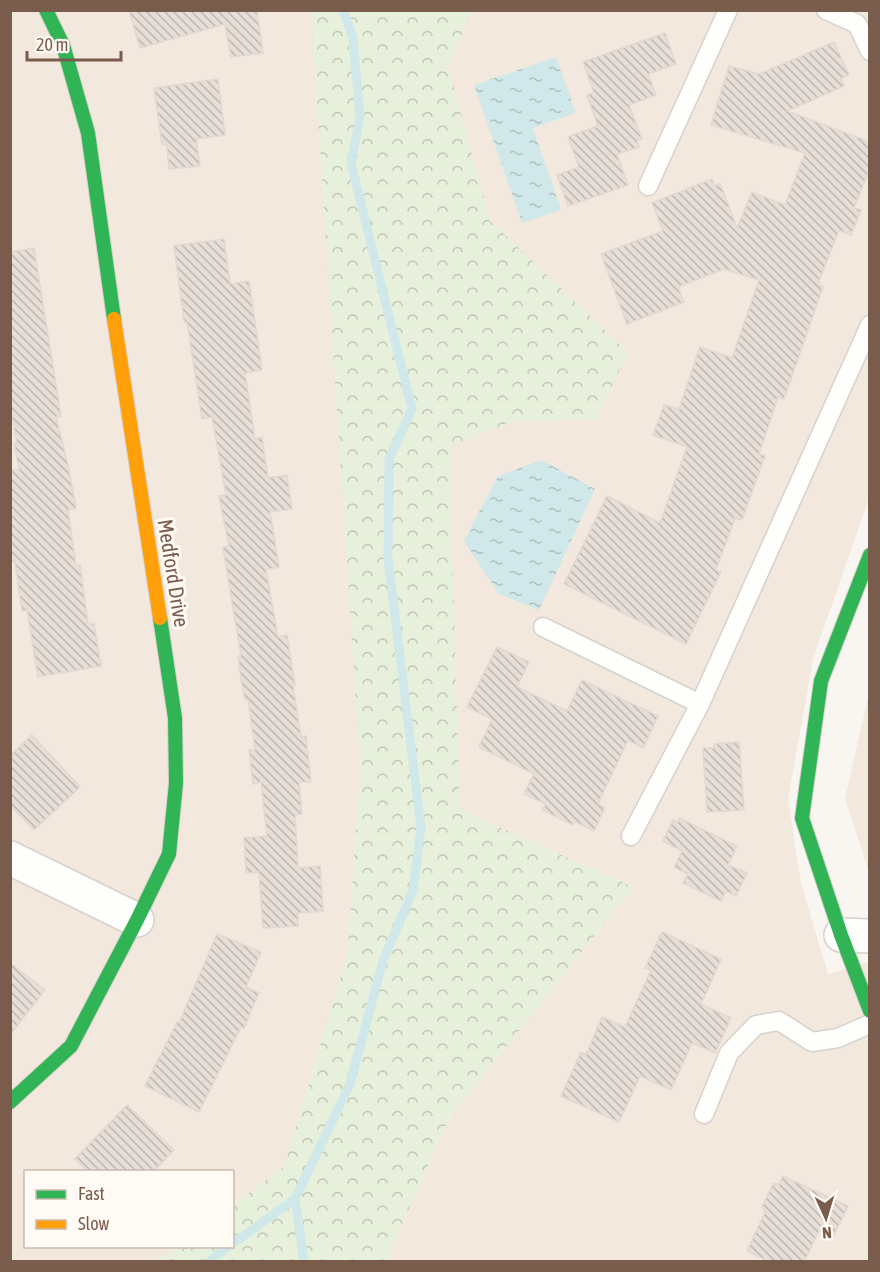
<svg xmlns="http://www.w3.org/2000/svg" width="880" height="1272" font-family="'Asap Condensed',sans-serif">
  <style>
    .residential { fill: #f2e8de }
    .forest { fill: url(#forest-crowns) }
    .water { fill: url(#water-ripples) }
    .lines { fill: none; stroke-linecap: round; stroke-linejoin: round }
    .stream { stroke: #d0e8ea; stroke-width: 9 }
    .building { fill: url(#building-back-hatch); stroke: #e2d8d2; stroke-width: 1.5 }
    .lane-casing { stroke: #d7d1cb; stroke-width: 21 }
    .street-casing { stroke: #d7d1cb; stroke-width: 36 }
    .fast-casing { stroke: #d9d2cb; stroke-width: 16 }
    .slow-casing { stroke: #d9d2cb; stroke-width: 16 }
    .lane { stroke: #fefefd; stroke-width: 18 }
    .street { stroke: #fefefd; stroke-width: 33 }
    .fast { stroke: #30b455; stroke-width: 14 }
    .slow { stroke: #ff9f0a; stroke-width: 14 }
    .labels { text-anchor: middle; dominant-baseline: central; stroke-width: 6; stroke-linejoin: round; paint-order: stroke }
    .street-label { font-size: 21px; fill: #7a5c4d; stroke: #fffaf3 }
  </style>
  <defs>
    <pattern id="forest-crowns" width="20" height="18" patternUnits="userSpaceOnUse" patternTransform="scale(1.5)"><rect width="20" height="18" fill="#e7f0db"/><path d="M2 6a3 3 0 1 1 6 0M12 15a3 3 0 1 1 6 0" fill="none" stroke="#c0c6b4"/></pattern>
    <pattern id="water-ripples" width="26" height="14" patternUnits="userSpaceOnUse" patternTransform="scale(1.5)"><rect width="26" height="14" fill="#d0e8ea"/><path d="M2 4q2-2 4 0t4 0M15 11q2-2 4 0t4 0" fill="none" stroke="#aebfc0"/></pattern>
    <pattern id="building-back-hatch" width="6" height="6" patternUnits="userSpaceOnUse" patternTransform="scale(1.5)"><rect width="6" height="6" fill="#e6ded7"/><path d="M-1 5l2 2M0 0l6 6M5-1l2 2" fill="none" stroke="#bfb7b1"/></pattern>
  </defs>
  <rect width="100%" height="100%" fill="#f9f5f0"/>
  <g class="residential">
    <path d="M10 11H869V498L813 659 788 799 801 883 828 974 869 962V1261H386L448 1120 633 887 360 766 348 951 284 1167 233 1205 232 1172H26V1246L177 1247 157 1261H11Z"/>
    <path d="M869 693V872L845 799Z"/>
  </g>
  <path class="forest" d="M311 11H472L448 66 490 221 628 352 596 420 514 421 449 446 460 810 633 887 448 1120 386 1261H157L177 1247 232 1246 233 1205 284 1167 348 951 360 765Z"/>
  <g class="water">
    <path d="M556 57 576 113 533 128 561 210 522 223 474 85Z"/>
    <path d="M541 460 595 489 539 610 499 594 464 541 498 476Z"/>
  </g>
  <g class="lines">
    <g class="stream">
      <path d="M232 1244 295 1199"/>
      <path d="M208 1262 229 1246"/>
      <path d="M304 1262 295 1199 350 1084 383 961 413 890 421 828 388 559 389 459 412 409 351 163 360 117 353 38 343 10"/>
    </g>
  </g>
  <g class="building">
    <path d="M129 10H257L263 53 231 57 225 24 140 48Z"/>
    <path d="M665 33 676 64 648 74 656 95 629 105 642 139 637 140 639 147 617 154 628 185 568 206 557 175 579 167 568 137 598 126 587 95 594 93 583 62Z"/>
    <path d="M834 42 849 75 841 78 844 86 787 111 870 142V168L854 208 861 210 851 235 839 230 819 281V285L823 287 784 399 778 397 759 454 765 456 742 520 735 518 716 570 721 572 686 644 564 584 607 496 660 523 687 447 653 435 664 405 679 409 700 347 732 358 759 280 724 269 678 287 684 302 627 324 601 254 663 231 652 203 712 179 715 186 720 183 737 228 752 192 785 205 805 153 711 125 729 66 759 74Z"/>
    <path d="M218 79 225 135 196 139 200 166 169 169 167 144 162 145 154 88Z"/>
    <path d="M224 239 230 284 249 281 262 370 245 373 255 439 262 437 268 478 287 475 292 509 270 512 279 567 266 570 278 637 287 635 295 685H293L301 737 306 736 311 782H299L302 814 295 815 298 868 320 866 323 911 298 913V926L263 928 259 872 246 873 244 838 267 836 261 782 253 784 249 750H255L248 699 245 700 241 679 238 656H241L223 547 229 546 219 496 226 495 212 417 202 419 187 322H185L184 320 174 246Z"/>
    <path d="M34 248 61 416 56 417 68 465 76 508 68 510 76 566 80 565 88 624 94 623 101 666 38 677 27 610 22 611 15 561 10 562V470L19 469 14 443H17L10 406V252Z"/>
    <path d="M497 647 529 662 517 687 567 711 582 680 658 716 643 748 628 740 598 804 605 808 594 831 574 821 573 825 542 810 546 804 524 794 534 774 479 747 492 719 467 707Z"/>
    <path d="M32 735 80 787 34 830 10 805V756Z"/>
    <path d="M739 742 744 810 707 812 703 748H714V744Z"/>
    <path d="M679 818 737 846 728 865 747 873 736 896 726 891 721 901 683 883 688 874 674 867 682 851 663 841 673 820 678 822Z"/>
    <path d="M662 932 721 959 701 1004 731 1018 715 1053 692 1043 671 1090 640 1076 619 1122 561 1096 581 1052 586 1055 602 1017 625 1027 651 970 645 968Z"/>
    <path d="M217 934 261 952 246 987 259 993 244 1028 241 1027 199 1112 145 1086 177 1022 179 1023Z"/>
    <path d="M10 963 45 990 10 1035Z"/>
    <path d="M127 1105 174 1150 153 1172H88L75 1159Z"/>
    <path d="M783 1176 848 1206 833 1237 819 1231 804 1262H770L747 1251 765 1212 762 1207 773 1184H779Z"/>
  </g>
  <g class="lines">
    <g class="lane-casing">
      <g id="lane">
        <path d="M826 10 857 24 870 51"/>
        <path d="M648 186 728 10"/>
        <path d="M543 627 700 704"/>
        <path d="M631 836 700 704 870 325"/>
        <path d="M704 1114 729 1053 756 1025 779 1021 812 1042 838 1038 870 1024"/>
      </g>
    </g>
    <g class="street-casing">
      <g id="street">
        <path d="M10 858 137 920"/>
        <path d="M841 935 870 936"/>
      </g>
    </g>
    <g class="fast-casing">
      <g id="fast">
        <path d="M46 10 63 45 88 133 114 319"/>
        <path d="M870 555 821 681 802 818 841 935 870 1011"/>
        <path d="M10 1102 71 1046 137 920 169 854 176 783 175 718 160 618"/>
      </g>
    </g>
    <g class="slow-casing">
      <path id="slow" d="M114 319 160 618"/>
    </g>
    <use href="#lane" class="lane"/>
    <use href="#street" class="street"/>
    <use href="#fast" class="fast"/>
    <use href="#slow" class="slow"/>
  </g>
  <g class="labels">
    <g class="street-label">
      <text transform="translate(174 573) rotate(81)">Medford Drive</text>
    </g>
  </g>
  <rect width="880" height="1272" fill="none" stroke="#7a5c4d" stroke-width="24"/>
  <rect x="24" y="1170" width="210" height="78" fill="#fffaf3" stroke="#cabbb1" stroke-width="1.5"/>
  <rect x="36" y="1190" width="30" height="9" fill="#30b455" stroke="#cabbb1" stroke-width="1.5"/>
  <text x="78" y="1200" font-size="18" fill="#7a5c4d">Fast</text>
  <rect x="36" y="1220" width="30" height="9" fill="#ff9f0a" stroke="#cabbb1" stroke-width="1.5"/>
  <text x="78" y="1230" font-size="18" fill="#7a5c4d">Slow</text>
  <g transform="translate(826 1218) rotate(176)" stroke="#fffaf3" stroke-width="4.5" paint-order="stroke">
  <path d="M0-4.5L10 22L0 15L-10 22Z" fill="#7a5c4d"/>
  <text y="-9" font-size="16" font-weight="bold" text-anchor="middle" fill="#7a5c4d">N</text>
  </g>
  <path d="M27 51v9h94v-9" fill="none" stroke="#7a5c4d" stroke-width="3"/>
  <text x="36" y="51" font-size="18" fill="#7a5c4d" stroke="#fffaf3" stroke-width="4.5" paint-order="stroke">20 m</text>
</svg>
